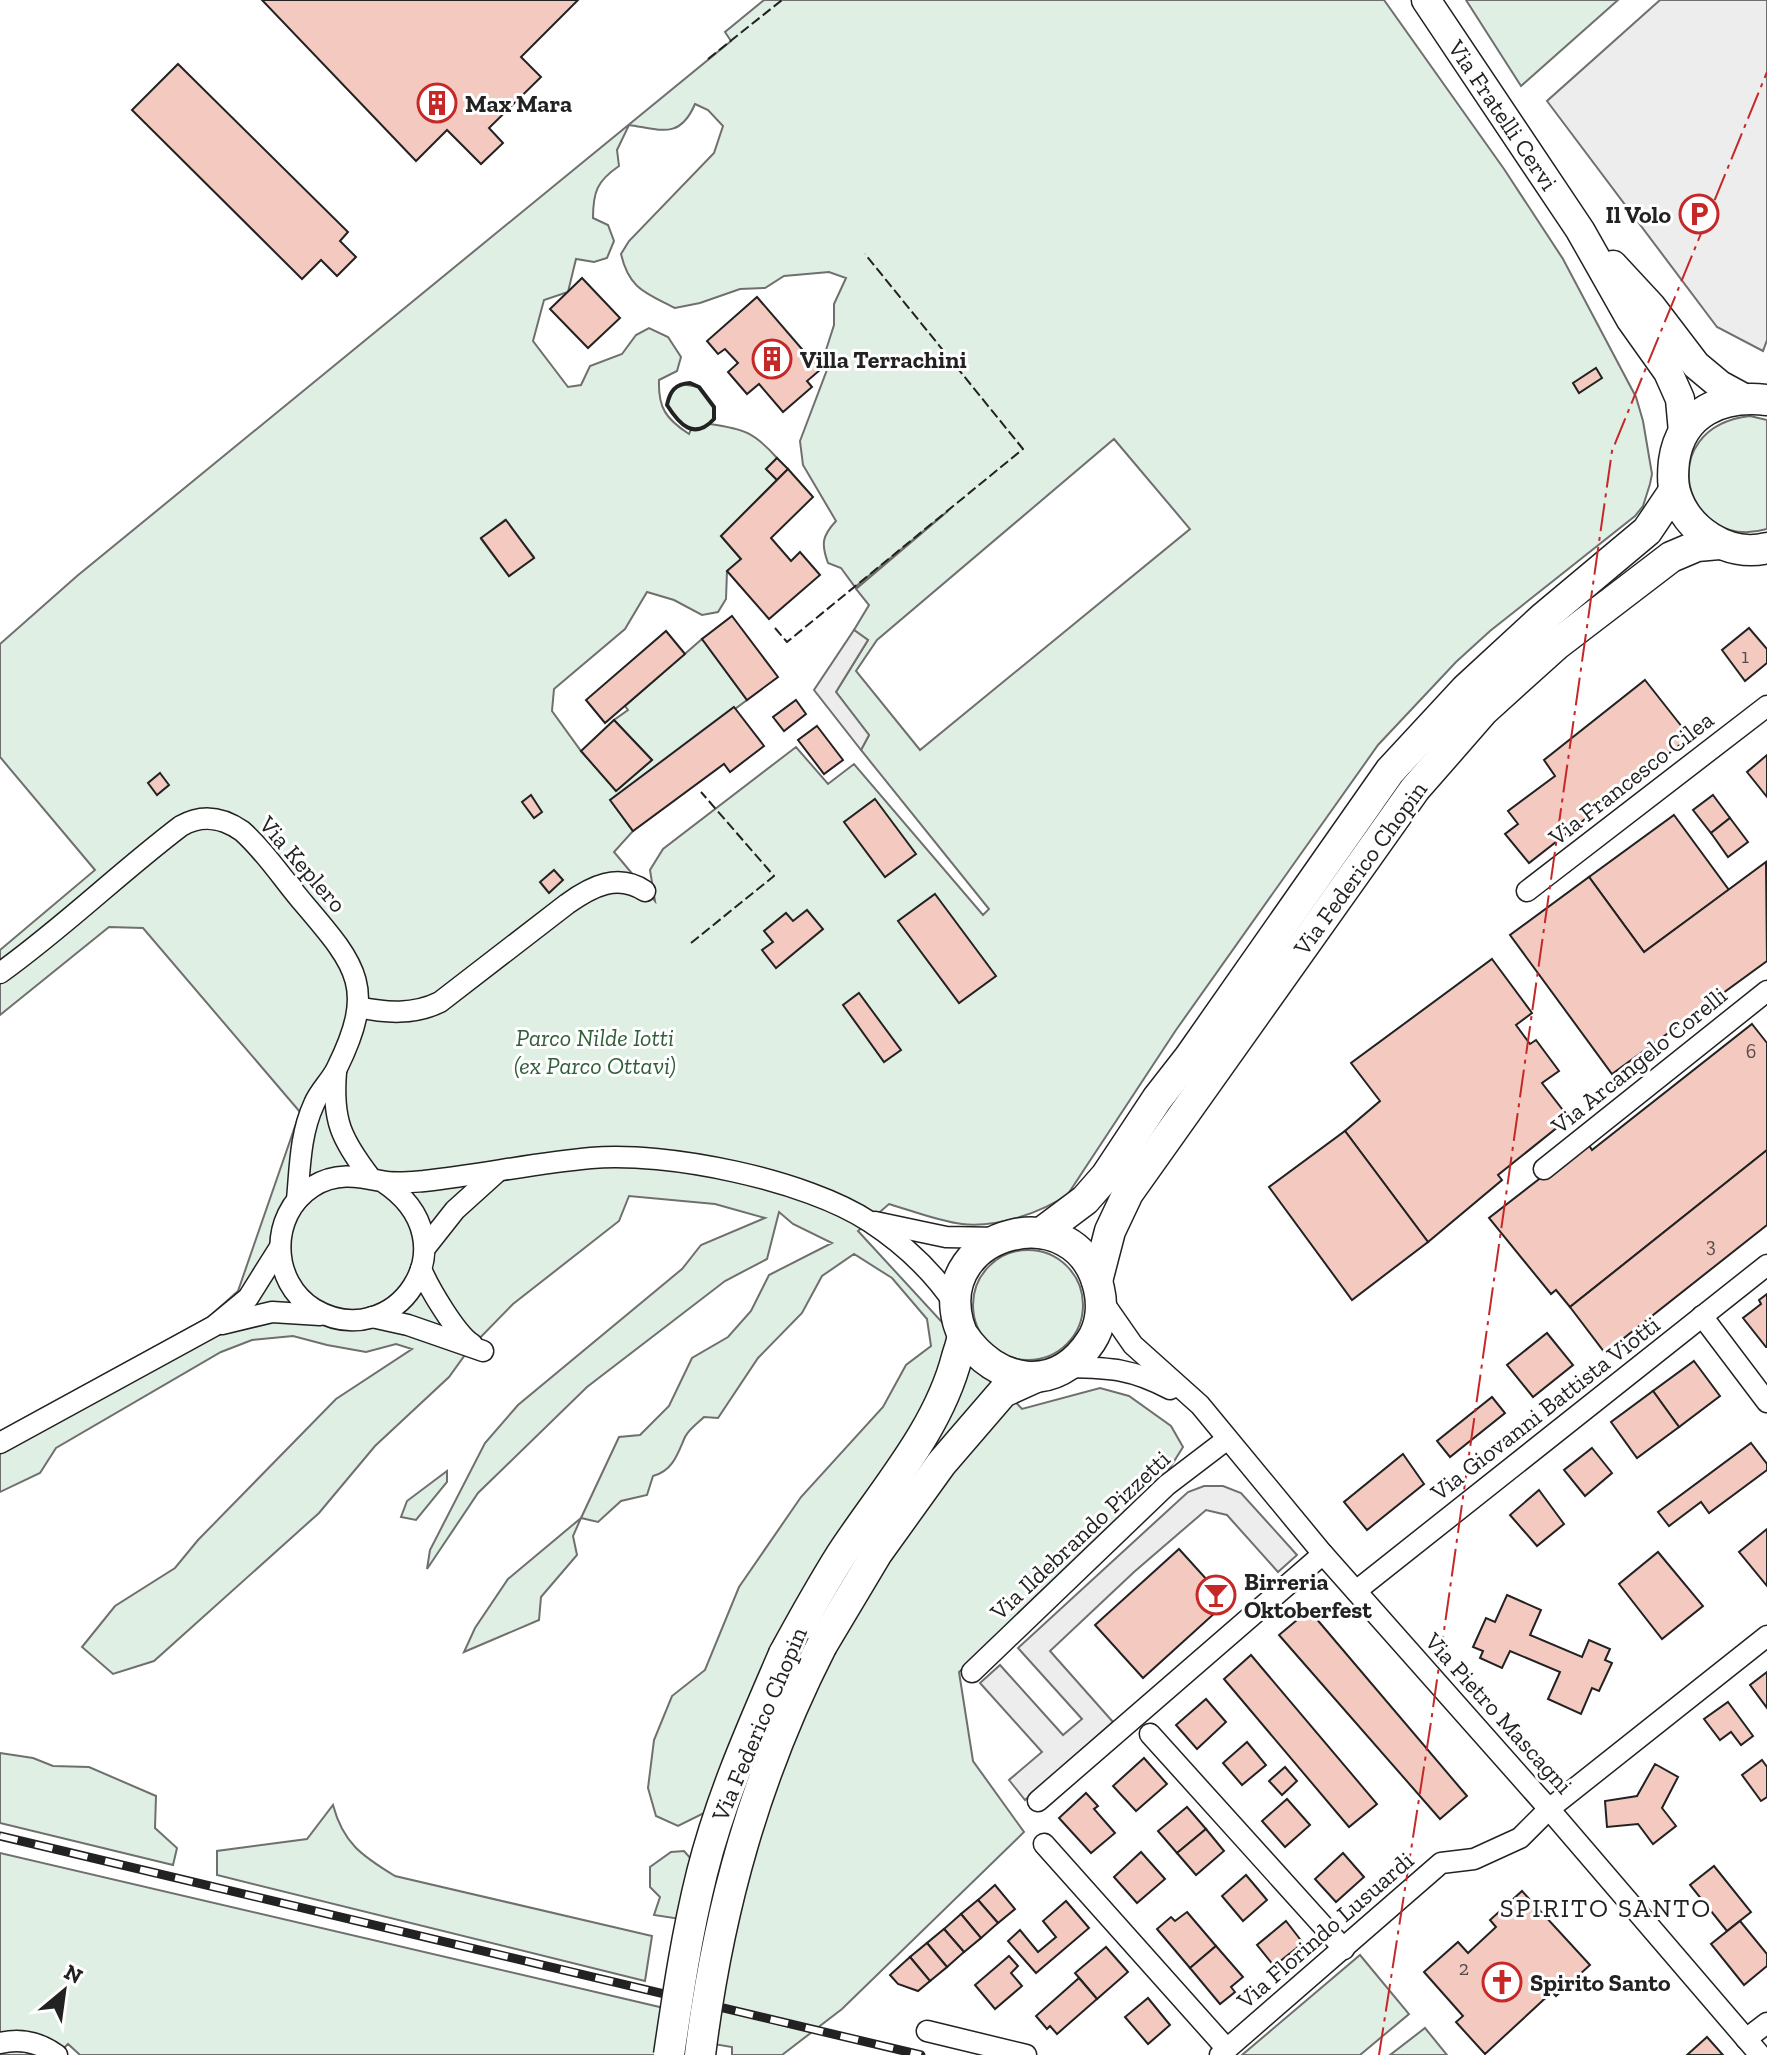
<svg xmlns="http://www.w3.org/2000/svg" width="1767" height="2055" font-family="'Zilla Slab',serif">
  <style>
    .green { fill: #e0efe3; stroke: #6f6f6f; stroke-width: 2; fill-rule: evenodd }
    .parking { fill: #ededed; stroke: #6f6f6f; stroke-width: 2 }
    .building { fill: #f3c9c0; stroke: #222; stroke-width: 2 }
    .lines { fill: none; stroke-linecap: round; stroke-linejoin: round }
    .minor-casing { stroke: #222; stroke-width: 23 }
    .secondary-casing { stroke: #222; stroke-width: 31 }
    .primary-casing { stroke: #222; stroke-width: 33 }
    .minor { stroke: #fff; stroke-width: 20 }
    .secondary { stroke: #fff; stroke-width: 28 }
    .primary { stroke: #fff; stroke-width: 30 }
    .rail-casing { stroke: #222; stroke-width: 9 }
    .rail { stroke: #fff; stroke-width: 6; stroke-dasharray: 18; stroke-linecap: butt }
    .primary-bridge-casing { stroke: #222; stroke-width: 33; stroke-linecap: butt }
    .primary-bridge { stroke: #fff; stroke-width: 30 }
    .fence { stroke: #222; stroke-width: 2; stroke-dasharray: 10 4; stroke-linecap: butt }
    .wall { stroke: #222; stroke-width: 4 }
    .power { stroke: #c62828; stroke-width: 2; stroke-dasharray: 28 6 4 6; stroke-linecap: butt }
    .labels { text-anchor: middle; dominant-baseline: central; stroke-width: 6; stroke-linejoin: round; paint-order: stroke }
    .number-label { font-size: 20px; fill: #564c4a }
    .poi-label { font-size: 24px; font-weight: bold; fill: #222; stroke: #fff; text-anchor: start }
    .street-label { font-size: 24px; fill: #222; stroke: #fff }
    .park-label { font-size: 24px; font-style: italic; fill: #2f5e38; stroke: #fff }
    .neighbourhood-label { font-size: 26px; letter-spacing: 2px; fill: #222; stroke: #fff }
  </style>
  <rect width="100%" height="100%" fill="#fff"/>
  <g class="green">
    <path d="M764 0H1384L1504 169 1563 259 1636 397 1643 421 1652 474 1650 484 1643 506 1635 516 1490 631 1456 662 1378 745 1176 1030 1068 1194C1042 1213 995 1228 962 1224 938 1221 913 1211 889 1204L858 1231 1022 1409 1100 1388 1129 1396 1171 1426 1183 1447 1166 1474 959 1672 973 1761 1024 1832 842 2009 782 2055H732V2047L660 2035 658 2055H80L68 2044 57 2055H0V1853L664 2008 681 1919 654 1915 660 1897 650 1887V1867L671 1852 684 1851 692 1860 708 1811 678 1826 656 1816 648 1788 654 1740 672 1696 705 1670 739 1587 801 1497 883 1407 906 1365 931 1346 927 1319 892 1278 854 1254 822 1276 802 1313 758 1358 718 1418 704 1417C698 1423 689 1429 685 1437 678 1453 673 1471 653 1476L647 1495 621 1501 598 1522 581 1518 573 1536 577 1555 541 1597 539 1620 464 1652 475 1628 508 1579 581 1518 619 1437 640 1435 669 1406 692 1358 728 1337 751 1311 769 1275 832 1243 793 1224 779 1212 767 1259 725 1281 587 1387 478 1493 427 1569 430 1550 485 1443 518 1405 682 1269 701 1245 765 1218 715 1204 629 1196 619 1221 513 1304 470 1348 449 1377 375 1446 319 1513 154 1661 113 1674 82 1647 115 1606 175 1568 198 1540 336 1399 412 1349 396 1344 366 1352 327 1345 293 1336 252 1340 221 1352 56 1448 40 1473 0 1492V1431L209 1317 238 1291 300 1112 143 928 109 927 0 1015V950L95 870 0 757V644L77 576 731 41 725 32ZM695 104 708 110 723 126 714 153 629 241 621 254C629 289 646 293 675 308L700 303 740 289 765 288 784 276 829 272 846 278 834 304V325L826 350 828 367 800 441 803 465 836 521C822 536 821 544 828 563L841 568 855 587 948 511 856 589 869 605 854 630 868 640 836 692 869 735 861 750 989 909 983 915 854 764 828 784 796 747 663 849 650 870 655 901 614 852 633 831 611 801 747 700 702 639 625 706 628 710 614 720 652 760 616 790 581 751 552 711 554 689 625 629 647 592 674 600 702 615 718 612 726 599 727 571 741 559 721 536 777 480 766 469 777 458C754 432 744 429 710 424L714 419V407L699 387 681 384C672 389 669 395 667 405L682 424 691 429 689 434C666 419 658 408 659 380L677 371 681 357 668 337 649 328 636 335 622 354 590 366 581 385 568 387 533 341 544 300 568 292 576 259 594 262 607 258 614 241 608 225 593 218C593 192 597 181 619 166L617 150 629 125C662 130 680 139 695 104ZM1114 439 1190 529 920 750 856 671 877 640ZM505 520 534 557 509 576 481 539Z"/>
    <path d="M1466 0H1618L1521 86Z"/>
    <path d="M1750 416 1767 420V529C1682 553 1652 427 1750 416Z"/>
    <circle cx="1028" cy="1305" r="55"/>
    <path d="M447 1471V1482L416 1520 401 1517 407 1501Z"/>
    <path d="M0 1753 33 1758 53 1766 89 1767 156 1796 155 1828 177 1848 173 1865 0 1823Z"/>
    <path d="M333 1805C343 1843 362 1856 395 1876L652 1936 645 1981 217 1875V1851L307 1839Z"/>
    <path d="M1360 1955 1409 2014 1360 2055H1242Z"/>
    <path d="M1425 2028 1447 2055H1390Z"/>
  </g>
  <g class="parking">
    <path d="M1660 0H1767V340L1763 351 1717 327 1547 101Z"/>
    <path d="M854 630 868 640 836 692 869 735 861 750 814 690Z"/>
    <path d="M1204 1486H1223L1241 1493 1297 1555 1278 1572 1227 1515 1206 1510 1134 1572 1050 1651 1113 1722 1025 1800 1009 1780 1042 1752 980 1683 1000 1665 1063 1735 1082 1719 1018 1648 1188 1492Z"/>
  </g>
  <g class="building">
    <path d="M262 0H578L521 57 541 77 489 128 503 143 481 164 447 130 416 161Z"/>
    <path d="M178 64 348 232 340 241 356 257 337 276 321 260 302 279 132 110Z"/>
    <path d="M582 278 620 318 588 348 550 309Z"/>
    <path d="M757 297 820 370 807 381 812 387 783 412 759 384 747 394 728 372 738 363 725 349 718 354 707 341Z"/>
    <path d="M1596 368 1602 378 1579 393 1573 383Z"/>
    <path d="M777 458 788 469 777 480 766 469Z"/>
    <path d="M788 469 813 497 771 538 791 561 800 552 820 575 769 619 727 571 741 559 721 536Z"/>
    <path d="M506 520 534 558 509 576 481 538Z"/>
    <path d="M732 616 778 677 747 700 702 639Z"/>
    <path d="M1749 628 1767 649V663L1745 681 1722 650Z"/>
    <path d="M666 631 685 654 605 723 586 700Z"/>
    <path d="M1645 680 1690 737 1529 863 1505 834 1518 824 1508 811 1555 776 1544 760Z"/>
    <path d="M796 700 806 714 784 731 773 717Z"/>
    <path d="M734 707 764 746 730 772 724 764 633 831 610 800Z"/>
    <path d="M614 720 652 760 616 791 581 751Z"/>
    <path d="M817 726 843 760 824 774 798 740Z"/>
    <path d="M1767 755V797L1747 772Z"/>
    <path d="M160 773 169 785 157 795 148 783Z"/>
    <path d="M531 795 542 812 534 818 522 802Z"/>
    <path d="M1713 795 1730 818 1711 833 1693 810Z"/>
    <path d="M875 799 916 854 885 877 844 822Z"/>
    <path d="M1674 815 1729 890 1644 952 1589 877Z"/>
    <path d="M1730 818 1748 842 1728 857 1711 833Z"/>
    <path d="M1766 862 1767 961 1612 1074 1510 935 1589 877 1644 952Z"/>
    <path d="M554 870 563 880 549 893 540 882Z"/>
    <path d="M935 894 996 976 959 1003 898 921Z"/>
    <path d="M807 910 823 929 776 968 762 950 773 942 764 931 786 913 793 921Z"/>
    <path d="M1492 959 1532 1013 1516 1025 1530 1044 1536 1040 1559 1071 1542 1083 1569 1118 1498 1175 1502 1180 1428 1242 1345 1131 1380 1101 1351 1063Z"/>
    <path d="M859 993 901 1050 884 1062 843 1005Z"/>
    <path d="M1752 1024 1767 1043V1150L1570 1307 1556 1290 1551 1294 1489 1218 1587 1142 1592 1150Z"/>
    <path d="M1345 1131 1428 1242 1352 1300 1269 1187Z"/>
    <path d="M1767 1150V1225L1605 1353 1570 1307Z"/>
    <path d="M1767 1294V1347H1766L1743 1318 1761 1304 1759 1300Z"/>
    <path d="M1547 1333 1573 1365 1533 1397 1507 1365Z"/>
    <path d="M1694 1361 1720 1396 1679 1427 1653 1391Z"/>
    <path d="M1653 1391 1679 1427 1637 1458 1611 1422Z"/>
    <path d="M1492 1397 1505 1413 1450 1457 1437 1441Z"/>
    <path d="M1751 1443 1767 1464V1470L1709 1513 1701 1502 1669 1526 1658 1512Z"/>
    <path d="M1592 1448 1612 1473 1585 1496 1564 1470Z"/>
    <path d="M1403 1454 1424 1484 1367 1530 1344 1502Z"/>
    <path d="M1539 1490 1564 1524 1537 1546 1510 1515Z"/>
    <path d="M1767 1529V1586L1739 1552Z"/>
    <path d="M1179 1549 1227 1602 1143 1678 1095 1625Z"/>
    <path d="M1658 1552 1703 1606 1662 1639 1619 1584Z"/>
    <path d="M1507 1595 1541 1610 1530 1635 1582 1657 1589 1640 1610 1649 1605 1660 1612 1663 1599 1691 1592 1688 1581 1714 1548 1699 1560 1672 1510 1651 1502 1668 1480 1658 1483 1651 1473 1647 1486 1618 1495 1622Z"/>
    <path d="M1309 1610 1467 1796 1440 1819 1279 1635Z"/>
    <path d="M1251 1655 1377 1804 1349 1827 1224 1679Z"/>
    <path d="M1767 1672V1708L1750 1685Z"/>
    <path d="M1206 1699 1226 1722 1197 1749 1176 1725Z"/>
    <path d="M1728 1702 1753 1736 1741 1745 1731 1732 1720 1740 1704 1719Z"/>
    <path d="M1247 1742 1266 1765 1242 1785 1223 1763Z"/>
    <path d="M1144 1758 1167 1784 1136 1811 1113 1786Z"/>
    <path d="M1762 1760 1767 1767V1797L1761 1801 1742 1775Z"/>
    <path d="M1655 1764 1678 1777 1662 1808 1676 1826 1653 1844 1638 1824 1607 1827 1605 1801 1637 1796Z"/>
    <path d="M1285 1767 1297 1781 1282 1795 1269 1781Z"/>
    <path d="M1086 1793 1098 1806 1094 1809 1115 1833 1091 1853 1059 1818Z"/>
    <path d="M1287 1799 1310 1825 1285 1847 1262 1821Z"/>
    <path d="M1187 1807 1206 1829 1177 1853 1158 1831Z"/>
    <path d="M1206 1829 1224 1851 1196 1875 1177 1853Z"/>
    <path d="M1141 1852 1165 1879 1137 1903 1114 1877Z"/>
    <path d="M1343 1853 1364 1877 1336 1902 1315 1879Z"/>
    <path d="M1714 1866 1751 1912 1727 1931 1690 1885Z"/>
    <path d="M1246 1875 1267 1900 1243 1921 1222 1896Z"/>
    <path d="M995 1885 1015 1909 998 1923 978 1900Z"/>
    <path d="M1522 1891 1590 1965 1556 1996 1552 1992 1485 2054 1456 2022 1463 2016 1424 1972 1458 1942 1468 1953 1496 1927 1490 1920Z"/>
    <path d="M978 1900 998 1923 981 1938 961 1914Z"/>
    <path d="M1066 1901 1089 1928 1036 1973 1008 1941 1020 1930 1038 1952 1056 1937 1043 1921Z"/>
    <path d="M1187 1912 1216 1946 1190 1968 1157 1929 1171 1917 1175 1921Z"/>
    <path d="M961 1914 981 1938 964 1952 944 1929Z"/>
    <path d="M1286 1921 1303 1943 1274 1966 1257 1945Z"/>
    <path d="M1740 1921 1767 1954V1966L1744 1985 1711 1944Z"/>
    <path d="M944 1929 964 1952 947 1967 927 1943Z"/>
    <path d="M927 1943 947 1967 930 1981 910 1957Z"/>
    <path d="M1216 1946 1243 1977 1231 1987 1235 1992 1220 2004 1190 1968Z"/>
    <path d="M1106 1947 1128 1972 1097 1999 1075 1973Z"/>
    <path d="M1009 1956 1018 1966 1011 1973 1022 1986 995 2009 975 1985Z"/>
    <path d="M910 1957 930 1981 918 1991 898 1984 890 1975Z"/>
    <path d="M1079 1978 1097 1999 1057 2034 1050 2026 1047 2029 1036 2016Z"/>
    <path d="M1148 1998 1170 2025 1148 2044 1125 2017Z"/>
    <path d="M1707 2037 1723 2055H1687Z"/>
  </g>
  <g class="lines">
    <g class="minor-casing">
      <g id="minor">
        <path d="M1527 891 1767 706"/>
        <path d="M0 973C63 928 119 873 181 826 202 814 222 817 242 831 266 852 284 881 305 905 358 967 376 989 337 1068 331 1081 319 1091 314 1104 300 1134 300 1168 297 1200"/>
        <path d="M358 1007C386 1013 414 1015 440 1002L567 904C592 886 618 873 645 891"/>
        <path d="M336 1072C332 1120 341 1139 370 1177"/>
        <path d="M1544 1169 1767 991"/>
        <path d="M383 1182C476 1243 393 1356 314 1309 270 1282 269 1215 312 1187 335 1172 357 1176 381 1181 394 1184 411 1182 424 1181 480 1175 535 1163 591 1158 666 1151 807 1180 870 1222 905 1245 933 1271 956 1306"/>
        <path d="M875 1222 946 1237 998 1238"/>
        <path d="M425 1248 455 1210 496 1173"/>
        <path d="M421 1269C429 1288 456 1334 472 1344"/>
        <path d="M1101 1299 1133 1345 1200 1405 1323 1554 1549 1809 1760 2055"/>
        <path d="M1702 1316 1767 1402"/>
        <path d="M372 1317 408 1325 483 1351"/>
        <path d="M222 1324 272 1312 320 1315"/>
        <path d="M1066 1367C1110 1368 1130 1368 1170 1389"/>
        <path d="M0 1443 214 1326 248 1298 280 1247"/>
        <path d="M1356 1591 1767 1265"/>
        <path d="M972 1672 1167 1485 1226 1440"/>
        <path d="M1150 1734 1344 1949"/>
        <path d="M1038 1801 1323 1554"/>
        <path d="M1044 1844 1227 2049"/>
        <path d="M927 2031 1026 2055"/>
        <path d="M1746 2039 1767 2023"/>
        <path d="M0 2043C21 2038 39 2042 57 2055"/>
        <path d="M1220 2055 1441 1863 1474 1859 1520 1838 1549 1809 1767 1636"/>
      </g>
    </g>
    <g class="secondary-casing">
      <g id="secondary">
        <path d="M1426 0 1580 230 1631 320 1668 372 1680 399 1683 432"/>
        <path d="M1613 265 1651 306 1696 365 1720 385 1744 398"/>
      </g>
    </g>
    <g class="primary-casing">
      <g id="primary">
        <path d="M1767 400C1723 395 1681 411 1674 461 1673 470 1672 482 1675 492 1686 530 1728 558 1767 548"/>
        <path d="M1041 1233 1085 1200 1106 1176 1157 1099 1189 1058 1390 771 1466 689 1543 618 1647 531 1674 491"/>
        <path d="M1097 1281 1110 1231 1128 1193 1415 789 1484 710 1556 645 1671 557 1697 546 1719 544"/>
        <path d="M822 1645 877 1553 941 1464 1003 1392 1036 1377"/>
        <path d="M784 1654C802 1621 821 1587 841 1555 882 1492 938 1431 957 1357 959 1350 963 1341 962 1334 961 1330 959 1326 958 1322 934 1229 1078 1194 1099 1289 1103 1306 1101 1326 1091 1341 1056 1395 996 1384 963 1335"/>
      </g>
    </g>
    <use href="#minor" class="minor"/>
    <use href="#secondary" class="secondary"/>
    <use href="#primary" class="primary"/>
    <g class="rail-casing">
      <path id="rail" d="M0 1836 921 2055"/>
    </g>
    <use href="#rail" class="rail"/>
    <g class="primary-bridge-casing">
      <g id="primary-bridge">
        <path d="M669 2055C678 1994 687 1933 702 1873 721 1797 753 1726 784 1654"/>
        <path d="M700 2055C718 1910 755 1776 822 1645"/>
      </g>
    </g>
    <use href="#primary-bridge" class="primary-bridge"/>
    <g class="fence">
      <path d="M708 59 782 0"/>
      <path d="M775 628 787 642 1023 449 865 254"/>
      <path d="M691 943 774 876 701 792"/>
    </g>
    <path class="wall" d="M690 383 699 387 714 407V419C694 441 679 424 667 405 670 391 675 384 690 383Z"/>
    <path class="power" d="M1379 2055 1431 1722 1612 451 1767 72"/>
  </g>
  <defs>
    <g id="building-ring" transform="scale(2)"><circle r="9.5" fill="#fff" stroke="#c62828" stroke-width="1.5"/><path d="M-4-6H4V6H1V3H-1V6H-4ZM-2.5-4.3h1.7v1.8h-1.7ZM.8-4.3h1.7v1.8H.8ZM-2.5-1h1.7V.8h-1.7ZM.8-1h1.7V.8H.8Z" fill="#c62828"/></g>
    <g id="parking-ring" transform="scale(2)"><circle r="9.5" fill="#fff" stroke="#c62828" stroke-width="1.5"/><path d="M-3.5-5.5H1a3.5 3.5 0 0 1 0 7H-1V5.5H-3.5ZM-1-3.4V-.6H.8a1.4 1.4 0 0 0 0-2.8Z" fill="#c62828"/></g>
    <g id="bar-ring" transform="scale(2)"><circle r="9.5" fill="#fff" stroke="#c62828" stroke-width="1.5"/><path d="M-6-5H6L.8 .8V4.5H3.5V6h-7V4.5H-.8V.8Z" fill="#c62828"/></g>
    <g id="church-ring" transform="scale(2)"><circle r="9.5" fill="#fff" stroke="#c62828" stroke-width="1.5"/><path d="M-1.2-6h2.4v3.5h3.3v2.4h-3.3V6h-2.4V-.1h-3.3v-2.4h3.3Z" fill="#c62828"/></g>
  </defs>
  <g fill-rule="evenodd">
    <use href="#building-ring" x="437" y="103"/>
    <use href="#parking-ring" x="1699" y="214"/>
    <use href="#building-ring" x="772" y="359"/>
    <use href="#bar-ring" x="1216" y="1595"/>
    <use href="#church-ring" x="1502" y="1982"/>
  </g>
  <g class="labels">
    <g class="number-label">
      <text x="1745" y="656">1</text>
      <text x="1751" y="1051">6</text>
      <text x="1711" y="1245">3</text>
      <text x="1464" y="1968">2</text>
    </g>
    <g class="poi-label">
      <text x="465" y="103">Max Mara</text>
      <text x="1671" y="214" text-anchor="end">Il Volo</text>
      <text x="800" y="359">Villa Terrachini</text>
      <text x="1244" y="1581">Birreria<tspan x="1244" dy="28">Oktoberfest</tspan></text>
      <text x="1530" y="1982">Spirito Santo</text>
    </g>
    <g class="street-label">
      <text transform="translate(1503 115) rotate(56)">Via Fratelli Cervi</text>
      <text transform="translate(1631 778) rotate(-38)">Via Francesco Cilea</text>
      <text transform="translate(303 864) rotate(49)">Via Keplero</text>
      <text transform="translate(1360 868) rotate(-54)">Via Federico Chopin</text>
      <text transform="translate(1639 1060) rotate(-39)">Via Arcangelo Corelli</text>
      <text transform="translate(1545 1408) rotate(-38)">Via Giovanni Battista Viotti</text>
      <text transform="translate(1080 1535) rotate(-43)">Via Ildebrando Pizzetti</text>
      <text transform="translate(1499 1713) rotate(48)">Via Pietro Mascagni</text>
      <text transform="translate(759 1724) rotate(-67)">Via Federico Chopin</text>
      <text transform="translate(1325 1930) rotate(-41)">Via Florindo Lusuardi</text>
    </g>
    <g class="park-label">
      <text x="595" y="1037">Parco Nilde Iotti<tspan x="595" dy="28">(ex Parco Ottavi)</tspan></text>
    </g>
    <g class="neighbourhood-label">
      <text x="1606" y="1908">SPIRITO SANTO</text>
    </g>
  </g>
  <g transform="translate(64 1991) rotate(29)" stroke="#ffffff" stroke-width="6" paint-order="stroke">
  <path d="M0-6L14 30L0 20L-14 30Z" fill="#222222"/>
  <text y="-12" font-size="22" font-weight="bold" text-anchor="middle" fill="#222222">N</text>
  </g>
</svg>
